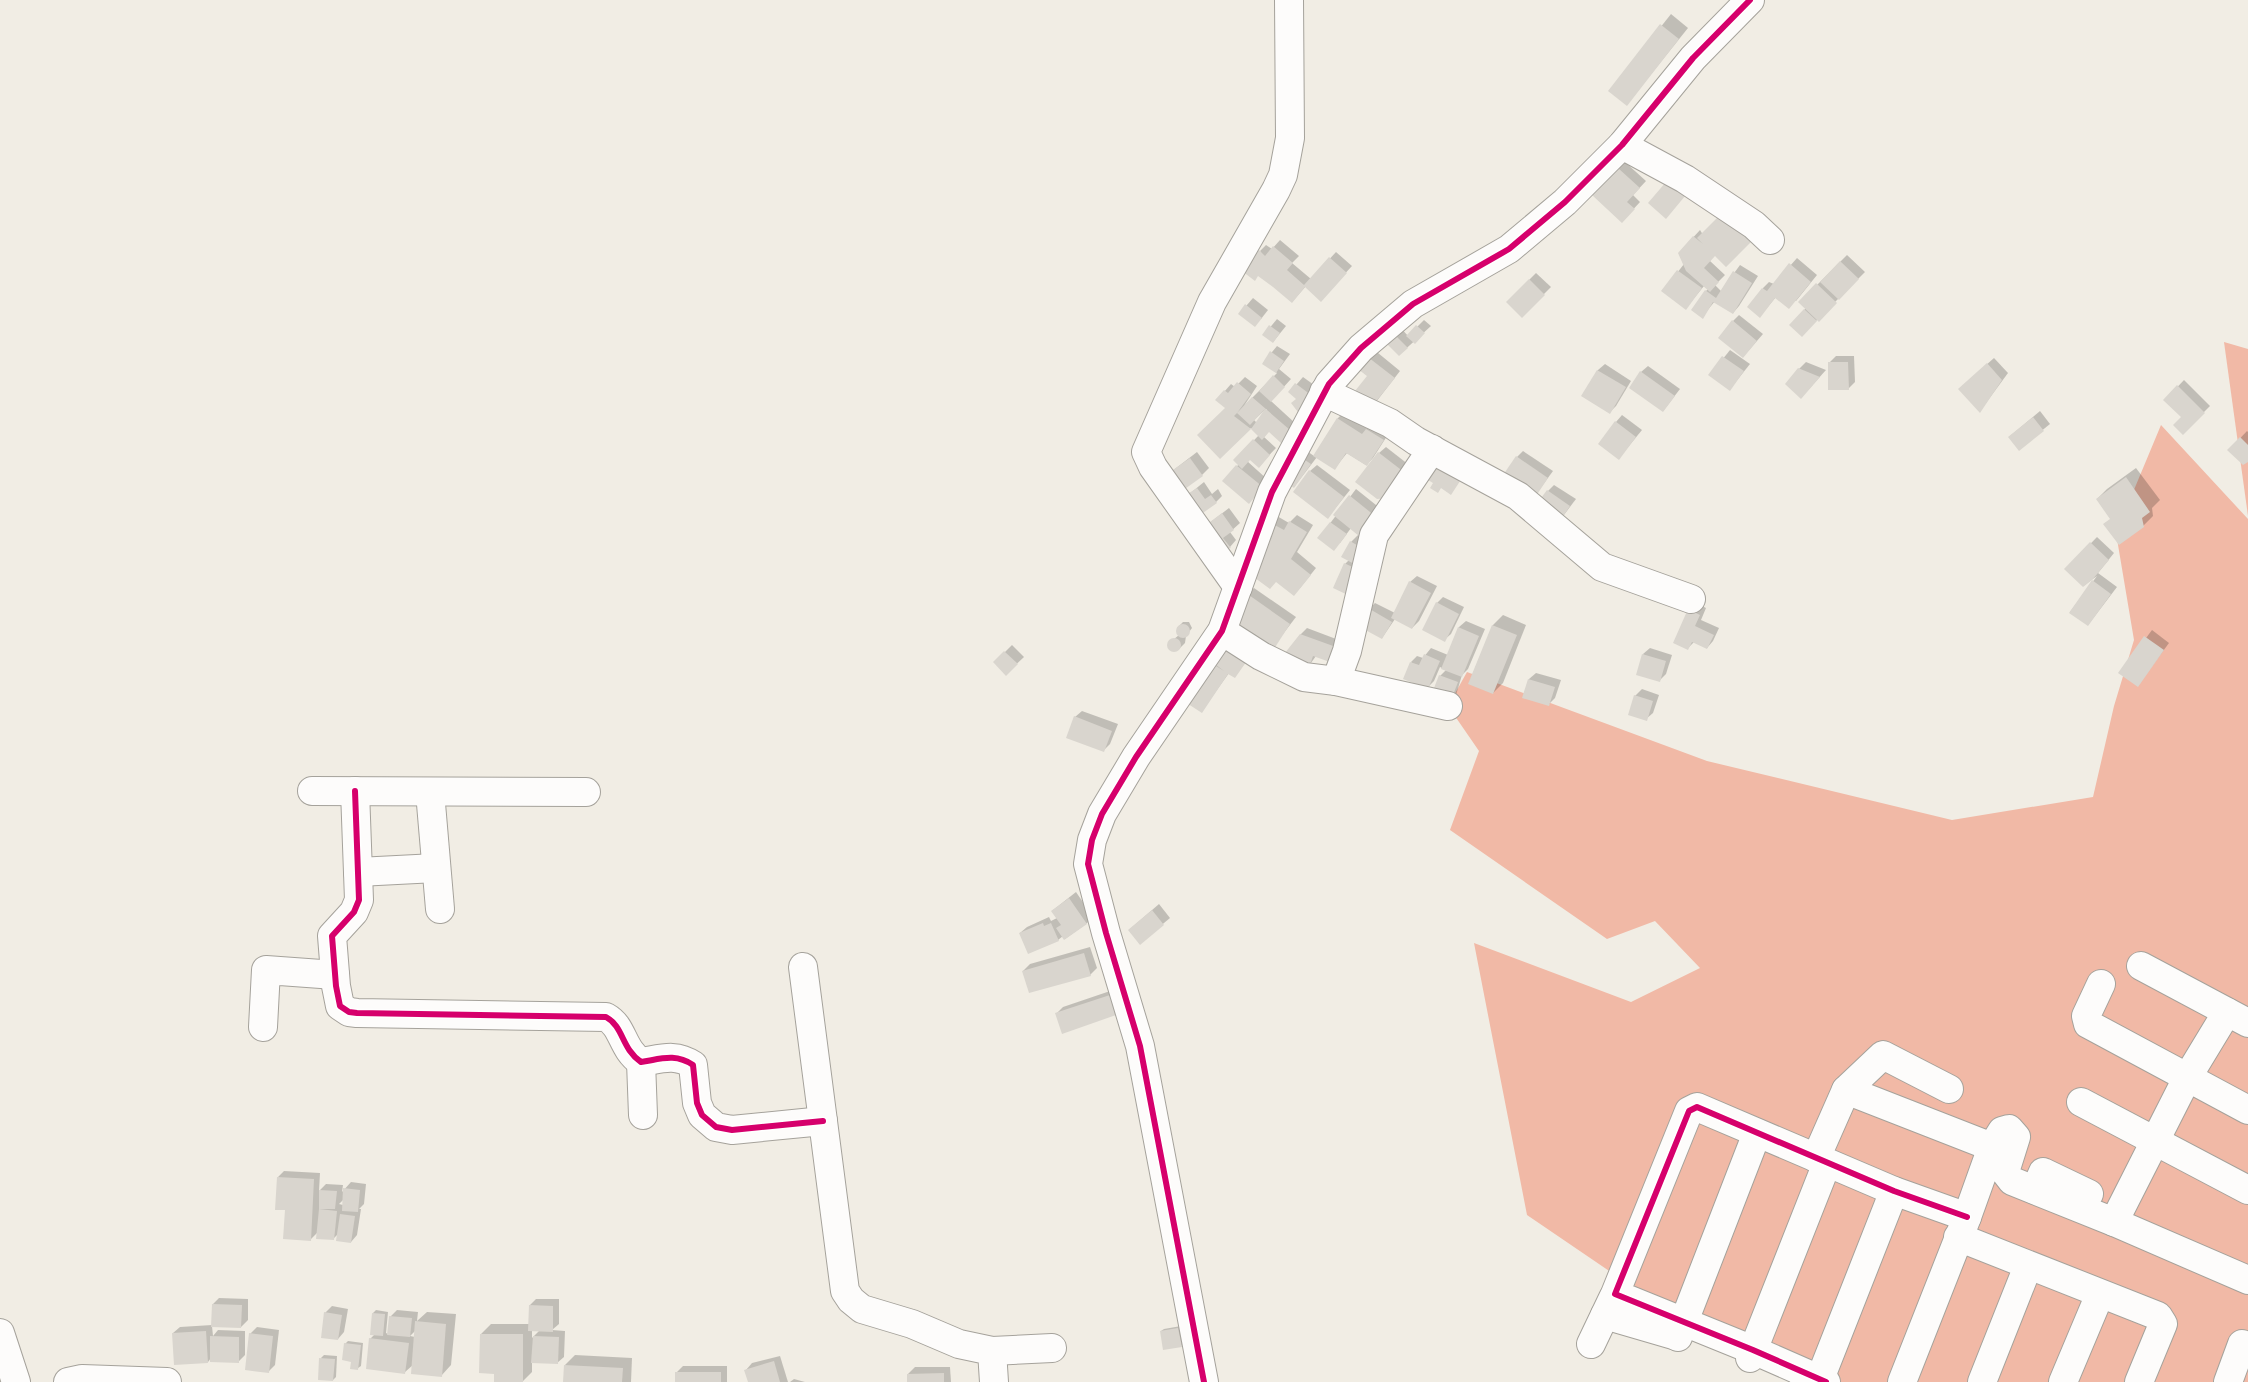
<svg xmlns="http://www.w3.org/2000/svg" width="2248" height="1382" font-family="'Golos Text',sans-serif">
  <style>
    .forest { fill: #f1b9a6 }
    .shadow { fill: #0003; fill-rule: evenodd }
    .building { fill: #d9d5ce; fill-rule: evenodd }
    .lines { fill: none; stroke-linecap: round; stroke-linejoin: round }
    .minor-casing { stroke: #a5a29b; stroke-width: 30 }
    .minor { stroke: #fdfcfb; stroke-width: 28 }
    .cycleway-casing { stroke: #fff; stroke-width: 9 }
    .cycleway { stroke: #d6006c; stroke-width: 6 }
  </style>
  <rect width="100%" height="100%" fill="#f1ede4"/>
  <g class="forest">
    <path d="M2224 342 2248 349V516Z"/>
    <path d="M2161 425 2248 519V1382H1806L1737 1358 1527 1215 1474 943 1631 1002 1700 968 1655 921 1607 939 1450 830 1479 751 1448 706 1467 672 1707 761 1952 820 2093 797 2114 706 2134 640 2116 533Z"/>
  </g>
  <g class="shadow">
    <path d="M1671 14 1688 28 1627 104 1610 91Z"/>
    <path d="M1625 162 1646 181 1633 195 1640 202 1628 215 1594 195Z"/>
    <path d="M1700 230 1715 254 1710 261 1725 275 1715 285 1721 291 1740 265 1758 276 1739 306 1733 313 1715 301 1702 317 1706 291 1708 289 1704 286 1686 308 1663 291 1684 264 1679 253Z"/>
    <path d="M1280 240 1299 256 1292 263 1311 279 1336 252 1352 266 1327 293 1306 286 1292 302 1260 251 1266 245 1272 249Z"/>
    <path d="M1847 255 1865 272 1802 335 1790 325 1806 308 1800 302Z"/>
    <path d="M1797 258 1817 275 1796 301 1776 297 1766 309 1763 288 1769 282 1774 284Z"/>
    <path d="M1536 273 1551 287 1522 316 1507 302Z"/>
    <path d="M1253 298 1268 310 1261 319 1240 313Z"/>
    <path d="M1739 315 1763 334 1749 350 1733 321Z"/>
    <path d="M1277 319 1286 326 1273 342 1264 335Z"/>
    <path d="M1424 320 1431 326 1399 355 1386 341 1400 327 1408 336Z"/>
    <path d="M1277 346 1290 354 1279 369 1291 379 1271 401 1295 423 1281 441 1269 431 1264 437 1276 448 1259 466 1250 458 1247 461 1268 480 1255 496 1224 481 1239 464 1235 460 1259 435 1251 428 1220 457 1226 408 1217 400 1231 384 1235 387 1245 377 1257 386 1244 406 1277 373 1263 363ZM1266 409 1267 410 1257 423 1254 420Z"/>
    <path d="M1372 348 1400 371 1376 402 1368 376 1356 366Z"/>
    <path d="M1730 350 1750 364 1730 389 1710 375Z"/>
    <path d="M1836 356H1854L1855 382 1848 389 1829 363Z"/>
    <path d="M1994 358 2008 373 1980 411 1967 382Z"/>
    <path d="M1806 362 1826 370 1808 390 1799 369Z"/>
    <path d="M1605 364 1631 381 1616 406 1610 412 1583 396 1598 370Z"/>
    <path d="M1648 366 1680 389 1663 411 1641 372Z"/>
    <path d="M1303 377 1321 390 1298 398 1290 392Z"/>
    <path d="M2184 380 2210 406 2183 433V417L2165 400Z"/>
    <path d="M2040 411 2050 424 2019 449 2009 437Z"/>
    <path d="M1344 412 1389 433 1373 458 1366 465 1347 453 1335 468 1317 457 1294 487 1304 449 1314 456 1338 418Z"/>
    <path d="M1622 415 1642 430 1619 458 1616 422Z"/>
    <path d="M2247 431 2248 432V460L2229 450Z"/>
    <path d="M1386 447 1418 472 1405 488 1379 453Z"/>
    <path d="M1523 451 1553 471 1531 501 1517 457Z"/>
    <path d="M1197 452 1209 468 1202 475 1171 472Z"/>
    <path d="M1317 465 1350 490 1328 517 1310 471Z"/>
    <path d="M2136 468 2160 500 2152 508 2153 516 2143 526 2111 518 2097 499 2107 489Z"/>
    <path d="M1204 482 1212 494 1218 489 1222 496 1216 502 1188 495Z"/>
    <path d="M1554 485 1576 499 1560 520 1548 491Z"/>
    <path d="M1356 489 1386 513 1373 544 1335 588 1345 564 1349 560 1343 556 1351 542 1359 534 1351 528 1340 543 1319 538Z"/>
    <path d="M1229 508 1240 523 1230 532 1236 540 1230 547 1219 549 1203 528Z"/>
    <path d="M1297 515 1313 525 1297 552 1316 568 1300 588 1264 560 1277 516 1289 523Z"/>
    <path d="M2097 537 2114 553 2098 573 2117 587 2088 625 2070 612 2097 576 2083 586 2066 569Z"/>
    <path d="M1417 576 1437 586 1419 621 1412 628 1395 619 1382 638 1369 609 1375 603 1395 613 1410 582Z"/>
    <path d="M1254 588 1296 617 1273 647 1247 594Z"/>
    <path d="M1443 597 1464 607 1451 634 1444 640 1437 603Z"/>
    <path d="M1696 603 1706 608 1701 620 1719 628 1713 641 1707 648 1694 642 1688 648Z"/>
    <path d="M1503 615 1526 625 1503 683 1493 693 1469 683 1493 625Z"/>
    <path d="M1466 621 1485 629 1468 669 1462 675 1456 695 1450 701 1440 676 1446 670 1440 667 1434 681 1428 687 1411 662 1417 656 1423 658 1431 648 1448 655 1459 627Z"/>
    <path d="M1183 622H1189L1192 628 1186 636 1185 643 1178 650 1172 651 1168 647V644L1179 635 1177 628Z"/>
    <path d="M1307 628 1352 645 1316 656 1308 667 1300 635Z"/>
    <path d="M2152 630 2169 643 2138 685 2120 673Z"/>
    <path d="M1012 645 1024 657 1006 674 995 662Z"/>
    <path d="M1256 648 1235 676 1229 673 1201 712 1206 660Z"/>
    <path d="M1650 648 1672 655 1666 674 1659 681 1643 654Z"/>
    <path d="M1536 673 1561 680 1555 698 1548 705 1523 697 1529 679Z"/>
    <path d="M1642 689 1659 695 1653 713 1646 719 1635 696Z"/>
    <path d="M1082 711 1118 724 1110 744 1103 751 1075 717Z"/>
    <path d="M1076 892 1093 917 1087 923 1065 939 1063 936 1058 940 1020 933 1027 927 1049 917 1051 921 1057 918 1052 911Z"/>
    <path d="M1159 904 1170 918 1140 943 1129 930Z"/>
    <path d="M1090 947 1097 968 1090 975 1023 971 1030 964Z"/>
    <path d="M1116 989 1122 1008 1116 1014H1056L1063 1007Z"/>
    <path d="M284 1171 320 1173 319 1191 326 1184 343 1185 342 1192 351 1182 366 1184 364 1204 359 1209H361L357 1235 351 1242 338 1234 333 1239 318 1232 310 1240 286 1209 278 1177ZM344 1199 343 1205 339 1204Z"/>
    <path d="M219 1298 248 1299V1320L241 1327 212 1326 213 1336 218 1330 245 1331V1355L238 1362 211 1358 208 1362 173 1333 180 1327 212 1325 213 1304Z"/>
    <path d="M536 1299H559V1324L552 1330 565 1331 564 1357 557 1363 532 1362V1372L522 1382H496V1372L481 1334 491 1324H529L530 1305ZM532 1330H540L532 1338Z"/>
    <path d="M332 1306 348 1309 344 1332 338 1339 325 1313Z"/>
    <path d="M376 1310 388 1312 386 1333 388 1334 390 1317 397 1310 418 1312 417 1321 427 1312 456 1314 451 1365 441 1376 413 1365 405 1372 370 1339 375 1334 373 1313ZM416 1330 415 1337 410 1336Z"/>
    <path d="M1181 1326 1184 1343 1181 1346 1161 1331 1164 1329Z"/>
    <path d="M257 1327 279 1330 275 1365 268 1372 250 1334Z"/>
    <path d="M348 1341 363 1343 361 1366 358 1368 345 1344Z"/>
    <path d="M324 1355 337 1356 336 1377 333 1380 321 1358Z"/>
    <path d="M575 1355 632 1358 631 1382H575L565 1365Z"/>
    <path d="M780 1356 788 1382H749L746 1370 752 1363Z"/>
    <path d="M683 1366H727V1382H677V1372Z"/>
    <path d="M915 1367H950L951 1382H908V1374Z"/>
    <path d="M794 1379 805 1382H790Z"/>
  </g>
  <g class="building">
    <path d="M1660 24 1679 39 1627 106 1608 91Z"/>
    <path d="M1618 168 1640 188 1627 202 1635 209 1622 223 1592 195Z"/>
    <path d="M1672 175 1690 190 1666 219 1648 203Z"/>
    <path d="M1724 211 1753 240 1726 267 1715 256 1704 268 1719 282 1710 292 1686 271 1678 253 1693 236 1703 244 1697 238Z"/>
    <path d="M1273 246 1293 263 1287 270 1304 285 1329 257 1347 273 1321 302 1305 287 1292 303 1273 287 1258 276 1255 281 1242 271 1259 250 1265 256Z"/>
    <path d="M1840 261 1859 279 1839 300 1820 282Z"/>
    <path d="M1789 263 1811 282 1789 309 1775 298 1760 318 1747 307 1762 288 1767 291Z"/>
    <path d="M1677 270 1702 288 1686 310 1661 291Z"/>
    <path d="M1733 271 1752 283 1733 314 1713 302 1703 319 1691 310 1705 290 1716 298Z"/>
    <path d="M1529 279 1545 295 1522 318 1506 302Z"/>
    <path d="M1816 283 1837 303 1819 322 1798 302Z"/>
    <path d="M1245 304 1262 318 1255 327 1238 314Z"/>
    <path d="M1804 309 1817 321 1802 337 1789 325Z"/>
    <path d="M1732 320 1757 341 1743 358 1718 338Z"/>
    <path d="M1269 325 1280 333 1273 343 1262 335Z"/>
    <path d="M1416 325 1425 333 1415 344 1406 336Z"/>
    <path d="M1393 333 1408 348 1399 356 1384 341Z"/>
    <path d="M1270 351 1284 361 1276 373 1262 364Z"/>
    <path d="M1364 354 1395 378 1369 410 1351 396 1367 376 1354 366Z"/>
    <path d="M1722 356 1744 371 1730 391 1708 375Z"/>
    <path d="M1828 362H1848L1849 390H1828Z"/>
    <path d="M1987 363 2002 380 1980 413 1958 389Z"/>
    <path d="M1798 368 1820 377 1801 399 1785 384Z"/>
    <path d="M1597 370 1626 387 1610 414 1581 396Z"/>
    <path d="M1640 371 1675 396 1663 412 1629 388Z"/>
    <path d="M1273 375 1285 387 1271 402 1259 391Z"/>
    <path d="M1237 382 1251 394 1237 413 1252 397 1290 430 1281 443 1269 432 1262 440 1251 429 1220 459 1197 435 1225 408 1215 400 1224 390 1228 393ZM1265 409 1251 429 1234 416 1237 413 1250 425Z"/>
    <path d="M1295 383 1315 398 1301 416 1291 403 1296 399 1288 392Z"/>
    <path d="M2177 385 2205 413 2183 435 2173 425 2181 417 2163 400Z"/>
    <path d="M2033 417 2044 431 2019 451 2008 437Z"/>
    <path d="M1337 418 1362 434 1366 429 1384 440 1367 466 1346 453 1335 470 1313 456Z"/>
    <path d="M1615 421 1636 437 1619 460 1598 444Z"/>
    <path d="M2240 437 2248 445V462L2243 465 2227 450Z"/>
    <path d="M1253 439 1270 455 1259 468 1250 460 1242 469 1233 460Z"/>
    <path d="M1378 452 1413 479 1399 497 1377 499 1355 482Z"/>
    <path d="M1296 454 1311 464 1294 488 1280 478Z"/>
    <path d="M1516 456 1548 478 1532 502 1499 481Z"/>
    <path d="M1190 458 1203 476 1182 491 1170 472Z"/>
    <path d="M1435 460 1462 478 1451 495 1441 488 1438 493 1430 488 1433 483 1423 477Z"/>
    <path d="M1236 465 1263 487 1249 504 1222 481Z"/>
    <path d="M1309 470 1344 497 1328 519 1293 492Z"/>
    <path d="M2126 477 2150 512 2142 518 2144 527 2119 545 2103 524 2110 519 2096 499Z"/>
    <path d="M1197 488 1205 499 1211 495 1217 503 1200 515 1186 495Z"/>
    <path d="M1547 490 1570 506 1560 521 1536 505Z"/>
    <path d="M1349 495 1380 520 1364 540 1333 515Z"/>
    <path d="M1222 513 1234 530 1223 538 1231 548 1219 551 1202 528Z"/>
    <path d="M1289 521 1307 532 1291 559 1311 575 1294 596 1276 582 1270 589 1251 575 1262 560 1257 556 1269 522 1284 530Z"/>
    <path d="M1330 522 1347 534 1334 551 1317 538Z"/>
    <path d="M1350 541 1367 551 1358 566 1341 557Z"/>
    <path d="M2090 542 2109 560 2092 580 2083 587 2064 569Z"/>
    <path d="M1344 563 1363 572 1352 597 1333 588Z"/>
    <path d="M2092 580 2111 594 2088 626 2069 613Z"/>
    <path d="M1409 581 1431 593 1412 629 1391 618Z"/>
    <path d="M1246 593 1290 624 1274 649 1234 622Z"/>
    <path d="M1436 602 1459 614 1445 642 1422 630Z"/>
    <path d="M1368 608 1392 622 1382 639 1358 626Z"/>
    <path d="M1688 609 1700 615 1695 626 1714 635 1707 649 1692 642 1688 650 1673 643Z"/>
    <circle cx="1183" cy="631" r="7"/>
    <path d="M1492 625 1517 635 1493 694 1468 684Z"/>
    <path d="M1458 627 1479 636 1462 677 1441 669Z"/>
    <path d="M1300 634 1347 651 1341 666 1313 656 1309 668 1281 658Z"/>
    <path d="M2144 636 2164 650 2138 687 2118 673Z"/>
    <path d="M1227 638 1251 655 1235 678 1228 674 1202 713 1179 698 1205 659 1224 671 1211 661Z"/>
    <circle cx="1174" cy="645" r="7"/>
    <path d="M1004 651 1018 664 1006 676 993 662Z"/>
    <path d="M1424 654 1440 661 1428 689 1403 679 1410 662 1419 665Z"/>
    <path d="M1642 654 1666 661 1660 682 1636 675Z"/>
    <path d="M1439 675 1458 682 1450 703 1431 696Z"/>
    <path d="M1528 679 1555 687 1549 706 1522 698Z"/>
    <path d="M1634 695 1653 701 1647 721 1628 715Z"/>
    <path d="M1074 716 1112 731 1104 752 1066 738Z"/>
    <path d="M1069 898 1087 924 1064 940 1056 928 1061 925 1051 911Z"/>
    <path d="M1152 910 1164 925 1140 945 1128 930Z"/>
    <path d="M1043 923 1044 926 1051 923 1059 941 1028 954 1019 933Z"/>
    <path d="M1084 953 1091 976 1029 993 1022 971Z"/>
    <path d="M1110 995 1116 1015 1062 1034 1055 1013Z"/>
    <path d="M277 1177 314 1179 311 1241 283 1239 285 1210H275Z"/>
    <path d="M343 1188 360 1190 358 1212 342 1211Z"/>
    <path d="M319 1190 337 1191 335 1209H319Z"/>
    <path d="M319 1209 337 1211 334 1240 316 1239Z"/>
    <path d="M340 1214 355 1216 351 1243 336 1241Z"/>
    <path d="M212 1304 242 1305 241 1328 211 1327Z"/>
    <path d="M529 1305 553 1306V1332L528 1331Z"/>
    <path d="M324 1312 342 1315 338 1340 321 1338Z"/>
    <path d="M372 1313 385 1314 383 1336 370 1335Z"/>
    <path d="M389 1316 412 1318 410 1337 387 1335Z"/>
    <path d="M415 1321 446 1324 442 1377 411 1374Z"/>
    <path d="M1178 1328 1182 1347 1163 1350 1160 1331Z"/>
    <path d="M206 1331 208 1363 174 1365 172 1333Z"/>
    <path d="M249 1333 273 1336 269 1373 245 1370Z"/>
    <path d="M480 1334H523V1382H494V1374L479 1373Z"/>
    <path d="M210 1336 239 1337V1363L210 1362Z"/>
    <path d="M533 1336 559 1337 558 1364 531 1363Z"/>
    <path d="M369 1338 409 1343 405 1374 366 1369Z"/>
    <path d="M344 1343 361 1345 358 1370 350 1369 351 1362 342 1360Z"/>
    <path d="M319 1358 335 1359 333 1381 318 1380Z"/>
    <path d="M774 1361 780 1382H748L744 1370Z"/>
    <path d="M564 1365 623 1368 622 1382H563Z"/>
    <rect x="675" y="1372" width="46" height="10"/>
    <path d="M944 1373V1382H907V1374Z"/>
  </g>
  <g class="lines">
    <g class="minor-casing">
      <g id="minor">
        <path d="M1622 145 1685 179 1754 225 1770 240"/>
        <path d="M1324 392 1390 423 1416 441 1518 496 1602 567 1691 599"/>
        <path d="M1238 587 1153 467 1146 452 1212 302 1276 190 1283 175 1290 138 1289 0"/>
        <path d="M1222 631 1261 656 1304 677 1336 681 1448 706"/>
        <path d="M1336 681 1347 651 1374 535 1432 449"/>
        <path d="M312 791 586 792"/>
        <path d="M355 791 359 900 354 912 332 936 336 986 340 1006 349 1012 357 1013 606 1017C624 1027 621 1048 641 1062 661 1059 675 1053 693 1065L697 1103 702 1115 716 1127 732 1130 823 1121"/>
        <path d="M430 792 440 909"/>
        <path d="M358 872 436 868"/>
        <path d="M2141 966 2248 1023"/>
        <path d="M803 967 845 1291 851 1300 862 1309 912 1324 959 1344 992 1351 994 1382"/>
        <path d="M2101 984 2086 1016 2088 1024 2248 1110"/>
        <path d="M263 1027 266 970 335 975"/>
        <path d="M641 1062 643 1115"/>
        <path d="M1846 1090 1992 1147"/>
        <path d="M2081 1102 2248 1190"/>
        <path d="M1816 1158 1846 1090 1883 1055 1949 1089"/>
        <path d="M2035 1190 2043 1172 2089 1194"/>
        <path d="M2114 1222 2187 1078 2227 1012"/>
        <path d="M1958 1237 2158 1316 2163 1324 2139 1382"/>
        <path d="M1605 1315 1677 1336"/>
        <path d="M0 1333 16 1382"/>
        <path d="M1678 1337 1757 1133"/>
        <path d="M1591 1344 1613 1298"/>
        <path d="M992 1351 1052 1348"/>
        <path d="M1750 1358 1827 1163"/>
        <path d="M1802 1374 1820 1379 1894 1191"/>
        <path d="M68 1382 82 1379 167 1382"/>
        <path d="M1204 1382 1140 1046 1106 933 1088 864 1092 840 1102 814 1136 757 1222 631 1272 492 1329 384 1361 348 1413 304 1509 249 1565 202 1622 145 1693 58 1750 0"/>
        <path d="M1826 1382 1753 1350 1615 1294 1689 1111 1697 1107 1894 1191 1967 1217"/>
        <path d="M1902 1382 1967 1217 1992 1147 2002 1131 2009 1129 2016 1137 2005 1172 2012 1181 2114 1222 2248 1280"/>
        <path d="M1982 1382 2028 1266"/>
        <path d="M2063 1382 2100 1294"/>
        <path d="M2228 1382 2242 1344 2248 1348"/>
      </g>
    </g>
    <use href="#minor" class="minor"/>
    <g class="cycleway-casing">
      <g id="cycleway">
        <path d="M355 791 359 900 354 912 332 936 336 986 340 1006 349 1012 357 1013 606 1017C624 1027 621 1048 641 1062 661 1059 675 1053 693 1065L697 1103 702 1115 716 1127 732 1130 823 1121"/>
        <path d="M1204 1382 1140 1046 1106 933 1088 864 1092 840 1102 814 1136 757 1222 631 1272 492 1329 384 1361 348 1413 304 1509 249 1565 202 1622 145 1693 58 1750 0"/>
        <path d="M1826 1382 1753 1350 1615 1294 1689 1111 1697 1107 1894 1191 1967 1217"/>
      </g>
    </g>
    <use href="#cycleway" class="cycleway"/>
  </g>
</svg>
